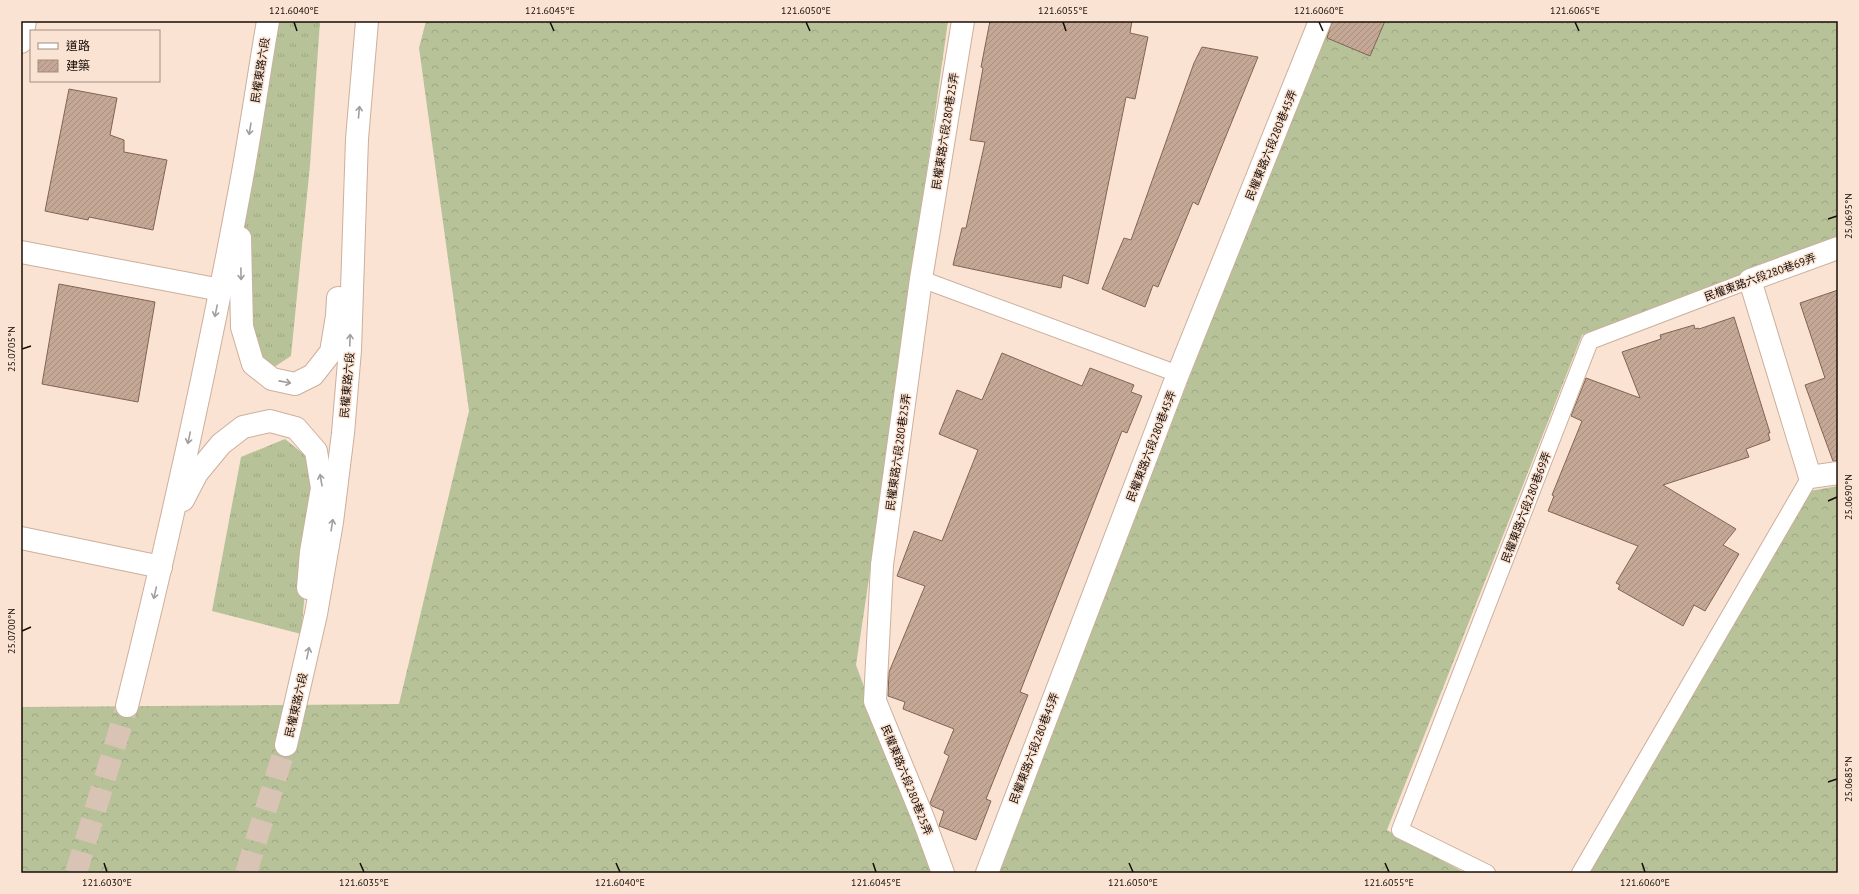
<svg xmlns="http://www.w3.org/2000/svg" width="1859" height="894" font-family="'PT Sans','Noto Sans TC',sans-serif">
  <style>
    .grass { fill: url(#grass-tufts) }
    .forest { fill: url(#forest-crowns) }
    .building { fill: url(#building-hatch); stroke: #7f6554 }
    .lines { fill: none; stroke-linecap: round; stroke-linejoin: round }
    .secondary-tunnel { stroke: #d9c3b4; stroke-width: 22; stroke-dasharray: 22 11; stroke-linecap: butt }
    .service-casing { stroke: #ccaf9c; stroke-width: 18 }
    .minor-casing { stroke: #ccaf9c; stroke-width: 24 }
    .secondary-casing { stroke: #ccaf9c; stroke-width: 24 }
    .service { stroke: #fff; stroke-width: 16 }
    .minor { stroke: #fff; stroke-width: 22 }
    .secondary { stroke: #fff; stroke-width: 22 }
    .oneway { stroke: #a29e9b }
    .ticks { fill: none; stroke: #160c06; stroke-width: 1.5 }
    .labels { text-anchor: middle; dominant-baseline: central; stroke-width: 3; stroke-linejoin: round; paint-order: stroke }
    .street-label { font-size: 11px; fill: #160c06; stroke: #fbe3d3 }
    .neatline { fill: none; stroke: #160c06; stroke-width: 1.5 }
    .ticks-label { font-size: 10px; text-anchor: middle; fill: #160c06 }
  </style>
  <defs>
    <pattern id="grass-tufts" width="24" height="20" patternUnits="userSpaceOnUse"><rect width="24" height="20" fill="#b7c299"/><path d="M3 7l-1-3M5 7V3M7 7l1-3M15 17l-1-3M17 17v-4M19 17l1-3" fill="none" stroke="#9da682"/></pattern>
    <pattern id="forest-crowns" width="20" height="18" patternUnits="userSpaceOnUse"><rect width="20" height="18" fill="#b7c299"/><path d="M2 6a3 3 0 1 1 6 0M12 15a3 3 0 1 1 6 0" fill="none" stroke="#9da682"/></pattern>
    <pattern id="building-hatch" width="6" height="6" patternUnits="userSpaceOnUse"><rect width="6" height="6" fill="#c4a895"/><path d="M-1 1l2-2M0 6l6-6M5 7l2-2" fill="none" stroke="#a88f7f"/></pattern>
  </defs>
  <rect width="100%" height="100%" fill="#fbe3d3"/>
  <g class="grass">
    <path d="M275 21H320L310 165 291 356 271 369 250 361 235 345 244 172Z"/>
    <path d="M285 439 317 465 301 634 212 611 241 457Z"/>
  </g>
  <g class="forest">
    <path d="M426 21H948L878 518 856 665 934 873H21V707L399 704 469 411 419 48Z"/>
    <path d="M1327 21H1838V237L1582 335 1387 830 1465 873H999L1042 759Z"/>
    <path d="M1838 486V873H1589L1810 491Z"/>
  </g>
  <g class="building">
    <path d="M990 21H1132L1130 33 1148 37 1135 99 1126 97 1088 284 1063 275 1061 288 953 265 962 228H966L985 142 970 140 983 68 981 67Z"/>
    <path d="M1332 21H1385L1370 56 1327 38Z"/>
    <path d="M1202 47 1258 57 1198 205 1193 202 1158 287 1153 285 1145 307 1102 289 1124 238 1131 240 1194 63Z"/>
    <path d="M69 89 117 98 110 135 124 140V152L167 160 153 230 89 217 88 220 45 211Z"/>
    <path d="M59 284 155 302 138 402 42 384Z"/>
    <path d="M1838 290V461H1833L1805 385 1825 378 1800 303Z"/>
    <path d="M1734 317 1770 433H1768L1770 440 1746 449 1749 457 1663 485 1736 529 1723 545 1739 554 1705 611 1694 605 1683 626 1618 589 1620 585 1616 583 1638 546 1548 511 1554 496 1552 495 1582 421 1571 416 1586 378 1640 398 1622 352 1661 339 1660 335 1694 325 1695 329 1698 328 1699 329Z"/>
    <path d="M1002 353 1082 386 1090 368 1134 385 1131 392 1142 396 1127 433 1122 431 1020 692 1028 695 986 799 991 801 976 840 939 826 944 811 932 806 930 803 949 756 944 753 954 729 903 709 905 702 888 696 889 672 925 586 897 576 914 531 942 541 978 450 939 434 957 390 982 400Z"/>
  </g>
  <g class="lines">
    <g class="secondary-tunnel">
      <path d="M76 873 127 706"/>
      <path d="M246 873 286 745"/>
    </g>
    <g class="service-casing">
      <g id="service">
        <path d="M921 279 1178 374"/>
        <path d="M1487 873 1400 830 1590 341 1750 280"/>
        <path d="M1580 873 1810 477"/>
      </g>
    </g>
    <g class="minor-casing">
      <g id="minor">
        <path d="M21 42 25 21"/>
        <path d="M1838 248 1750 280 1810 477 1838 473"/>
        <path d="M21 252 221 290"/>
        <path d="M21 538 161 567"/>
        <path d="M943 873 923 818 875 701 882 565 921 279 963 21"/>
        <path d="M987 873 1178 374 1320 21"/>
      </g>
    </g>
    <g class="secondary-casing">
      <g id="secondary">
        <path d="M240 238 242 327 253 364 272 379 295 384 313 375 331 352 337 316 338 298"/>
        <path d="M183 500 197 473 221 444 243 427 270 421 296 428 316 451 322 488 311 552 308 588"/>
        <path d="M127 706C169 537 207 366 239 194 250 137 258 79 268 21"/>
        <path d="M286 745 316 614 332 522 343 433 350 350 357 139 367 21"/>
      </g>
    </g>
    <use href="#service" class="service"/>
    <use href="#minor" class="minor"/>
    <use href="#secondary" class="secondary"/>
  </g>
  <defs><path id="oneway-shaft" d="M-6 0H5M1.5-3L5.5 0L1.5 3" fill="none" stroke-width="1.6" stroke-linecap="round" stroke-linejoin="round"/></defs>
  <g class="oneway">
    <use href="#oneway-shaft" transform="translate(359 112) rotate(-85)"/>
    <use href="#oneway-shaft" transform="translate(250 129) rotate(99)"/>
    <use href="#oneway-shaft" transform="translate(241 274) rotate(89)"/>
    <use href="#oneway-shaft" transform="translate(216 311) rotate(102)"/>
    <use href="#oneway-shaft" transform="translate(350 340) rotate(-88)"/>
    <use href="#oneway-shaft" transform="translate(285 382) rotate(11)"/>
    <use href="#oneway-shaft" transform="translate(189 438) rotate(102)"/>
    <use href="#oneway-shaft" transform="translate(321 480) rotate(-100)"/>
    <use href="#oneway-shaft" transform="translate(332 525) rotate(-81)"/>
    <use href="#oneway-shaft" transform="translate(155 593) rotate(103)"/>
    <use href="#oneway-shaft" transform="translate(308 653) rotate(-78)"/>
  </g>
  <path class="ticks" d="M294 22 297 31M550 22 554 31M806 22 810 31M1063 22 1066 31M1319 22 1323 31M1575 22 1579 31M1828 219 1837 216M22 349 31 346M1828 501 1837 497M22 631 31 627M1828 782 1837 779M104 863 107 872M360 863 364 872M616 863 620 872M873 863 876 872M1129 863 1133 872M1385 863 1389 872M1642 863 1645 872"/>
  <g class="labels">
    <g class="street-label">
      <text transform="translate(260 70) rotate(-81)">民權東路六段</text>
      <text transform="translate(945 131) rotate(-81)">民權東路六段280巷25弄</text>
      <text transform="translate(1271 145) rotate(-68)">民權東路六段280巷45弄</text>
      <text transform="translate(1760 277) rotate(-20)">民權東路六段280巷69弄</text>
      <text transform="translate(347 385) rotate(-85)">民權東路六段</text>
      <text transform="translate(1151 446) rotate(-69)">民權東路六段280巷45弄</text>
      <text transform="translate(898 452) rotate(-82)">民權東路六段280巷25弄</text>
      <text transform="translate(1526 507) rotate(-69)">民權東路六段280巷69弄</text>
      <text transform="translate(296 705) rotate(-77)">民權東路六段</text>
      <text transform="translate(1034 748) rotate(-69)">民權東路六段280巷45弄</text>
      <text transform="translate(907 780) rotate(68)">民權東路六段280巷25弄</text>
    </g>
  </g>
  <rect width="1859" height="894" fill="none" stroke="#fbe3d3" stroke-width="44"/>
  <rect x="30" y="30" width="130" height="52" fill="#fbe3d3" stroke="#9f8d81"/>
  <rect x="38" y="43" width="20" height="6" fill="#ffffff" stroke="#9f8d81"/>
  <text x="66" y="50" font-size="12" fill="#160c06">道路</text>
  <rect x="38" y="60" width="20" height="12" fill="url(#building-hatch)" stroke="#9f8d81"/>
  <text x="66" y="70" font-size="12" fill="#160c06">建築</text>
  <rect x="22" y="22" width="1815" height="850" class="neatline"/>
  <g class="ticks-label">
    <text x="294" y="14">121.6040°E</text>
    <text x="550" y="14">121.6045°E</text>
    <text x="806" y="14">121.6050°E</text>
    <text x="1063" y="14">121.6055°E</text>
    <text x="1319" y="14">121.6060°E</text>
    <text x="1575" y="14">121.6065°E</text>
    <text transform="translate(1848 216) rotate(-90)" y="4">25.0695°N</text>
    <text transform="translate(11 349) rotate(-90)" y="4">25.0705°N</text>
    <text transform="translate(1848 497) rotate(-90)" y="4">25.0690°N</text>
    <text transform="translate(11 631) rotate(-90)" y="4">25.0700°N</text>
    <text transform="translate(1848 779) rotate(-90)" y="4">25.0685°N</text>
    <text x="107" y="886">121.6030°E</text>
    <text x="364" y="886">121.6035°E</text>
    <text x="620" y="886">121.6040°E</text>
    <text x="876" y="886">121.6045°E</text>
    <text x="1133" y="886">121.6050°E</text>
    <text x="1389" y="886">121.6055°E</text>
    <text x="1645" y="886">121.6060°E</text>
  </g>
</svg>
